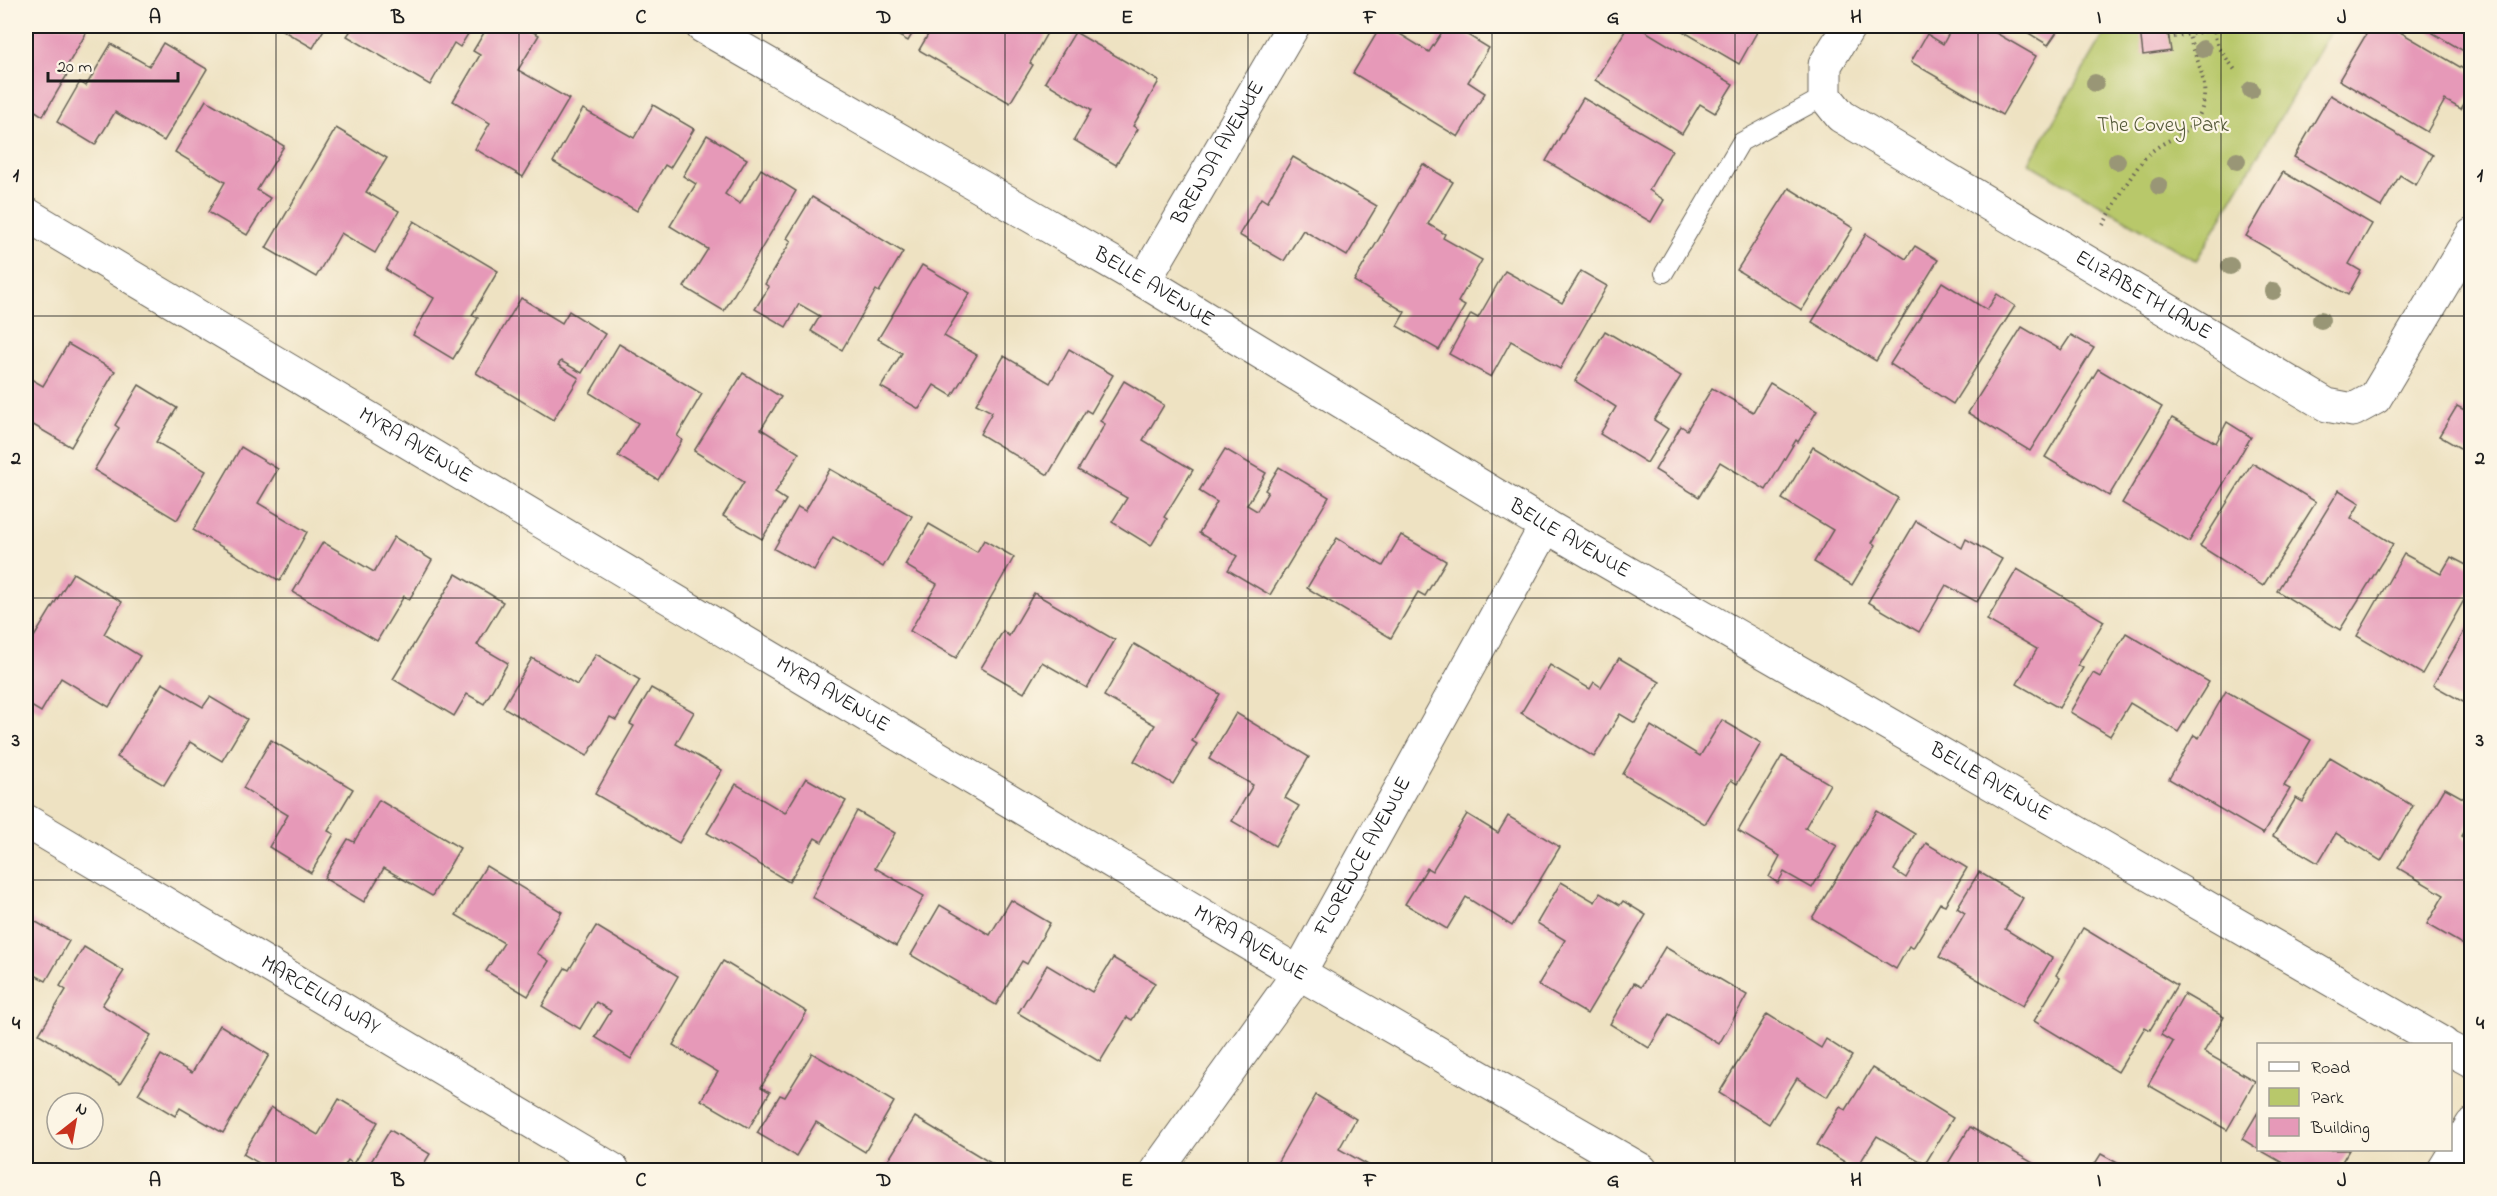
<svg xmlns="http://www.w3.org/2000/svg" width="2497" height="1196" font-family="'Indie Flower',sans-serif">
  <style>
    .green { fill: #b8c86b; stroke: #6a7244; stroke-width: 1.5 }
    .building { fill: #e699b8 }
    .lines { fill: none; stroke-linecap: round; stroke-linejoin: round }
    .service-casing { stroke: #666156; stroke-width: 20 }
    .minor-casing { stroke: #666156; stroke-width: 35 }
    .path { stroke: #666156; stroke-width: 4; stroke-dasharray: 1.5 4.5; stroke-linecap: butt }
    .service { stroke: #fff; stroke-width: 18 }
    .minor { stroke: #fff; stroke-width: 33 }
    .tree { fill: #999676 }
    .grid { fill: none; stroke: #1c1c1c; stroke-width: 1.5; stroke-opacity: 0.55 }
    .labels { text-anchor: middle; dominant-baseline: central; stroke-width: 4.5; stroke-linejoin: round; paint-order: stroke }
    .park-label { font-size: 21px; fill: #535838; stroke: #fcf5e5 }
    .street-label { font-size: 21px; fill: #1c1c1c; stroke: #fcf5e5 }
    .neatline { fill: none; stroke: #1c1c1c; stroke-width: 2 }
    .grid-label { font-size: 20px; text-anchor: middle; font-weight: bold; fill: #1c1c1c }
  </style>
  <rect width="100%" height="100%" fill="#fcf5e5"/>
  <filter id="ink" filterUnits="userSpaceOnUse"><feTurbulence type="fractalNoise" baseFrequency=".0167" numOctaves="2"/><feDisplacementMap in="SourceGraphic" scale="12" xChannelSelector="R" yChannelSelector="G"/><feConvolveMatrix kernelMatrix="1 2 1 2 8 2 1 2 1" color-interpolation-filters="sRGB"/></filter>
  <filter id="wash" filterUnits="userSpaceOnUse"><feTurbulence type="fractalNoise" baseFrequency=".008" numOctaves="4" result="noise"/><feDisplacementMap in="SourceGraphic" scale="24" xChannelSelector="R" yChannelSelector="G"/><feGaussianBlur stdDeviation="1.35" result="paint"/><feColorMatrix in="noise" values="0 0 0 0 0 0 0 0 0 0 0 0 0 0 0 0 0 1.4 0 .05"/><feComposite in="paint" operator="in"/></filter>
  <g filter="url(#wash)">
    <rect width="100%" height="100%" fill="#eee2c2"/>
    <path class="green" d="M2109 26H2334L2196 261 2029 163Z"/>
    <g id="blocks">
      <g class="building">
        <path d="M26 26H80L88 30 63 73 67 75 43 116 26 105Z"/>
        <path d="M275 26H326L313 48Z"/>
        <path d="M354 26H473L460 47 454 43 430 85 347 36Z"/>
        <path d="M488 26H522L539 35 518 70 569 99 523 177 475 149 490 123 453 101 480 55 473 51Z"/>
        <path d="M881 26H917L908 41Z"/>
        <path d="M933 26H1051L1030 63 1033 65 1010 103 919 50Z"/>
        <path d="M1381 26H1387L1429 52 1446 26H1453L1489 48 1468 82 1485 93 1458 137 1353 73Z"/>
        <path d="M1628 26H1637L1733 84 1715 113 1700 104 1682 134 1595 80Z"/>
        <path d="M1674 26H1747L1757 32 1739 64Z"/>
        <path d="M1953 26H1984L2036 56 2002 115 1911 62 1927 34 1943 44Z"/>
        <path d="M2017 26H2061L2048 45Z"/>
        <path d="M2167 26 2171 51 2143 55 2140 29Z"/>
        <path d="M2371 26H2390L2472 74V91L2461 109 2445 100 2427 132 2339 80Z"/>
        <path d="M2421 26H2472V46L2467 53Z"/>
        <path d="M1075 32 1159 81 1133 126 1138 129 1116 165 1074 140 1091 110 1045 82Z"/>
        <path d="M163 43 207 69 164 141 115 112 95 145 57 122 80 82 86 86 111 44 149 66Z"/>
        <path d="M2330 95 2433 155 2416 185 2400 175 2381 207 2294 157Z"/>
        <path d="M1583 98 1672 150 1649 190 1664 200 1651 222 1546 161Z"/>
        <path d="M206 100 284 146 257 190 270 198 247 235 208 212 225 182 175 152Z"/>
        <path d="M653 105 694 129 670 168 665 165 637 211 553 162 583 109 634 138Z"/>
        <path d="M336 128 387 158 366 192 399 211 375 253 341 233 316 277 266 248Z"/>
        <path d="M707 135 747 159 725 194 740 204 761 169 796 191 724 311 684 287 708 249 670 226 696 184 683 176Z"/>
        <path d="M1293 157 1377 206 1347 256 1303 230 1284 261 1239 235 1261 198 1267 202Z"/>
        <path d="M1423 164 1453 182 1428 224 1445 234 1443 238 1482 260 1458 302 1465 306 1439 350 1397 326 1405 312 1354 281Z"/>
        <path d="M2283 172 2372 224 2349 264 2361 271 2348 295 2246 236Z"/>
        <path d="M1789 188 1853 228 1802 310 1737 270Z"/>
        <path d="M812 197 903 252 879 292 876 290 842 350 811 331 820 316 799 304 786 327 755 309 769 287 765 284 791 241 787 238Z"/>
        <path d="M414 221 498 271 472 315 478 318 453 359 413 335 434 298 386 270Z"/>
        <path d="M1866 234 1906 259 1915 246 1938 260 1876 361 1812 322Z"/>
        <path d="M922 265 970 293 944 336 977 355 952 396 934 385 919 409 881 387 902 353 878 339Z"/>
        <path d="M1505 271 1562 303 1581 271 1607 286 1560 369 1511 341 1491 377 1449 354 1471 314 1478 318Z"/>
        <path d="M1942 282 1987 310 1997 294 2015 306 1953 404 1890 364Z"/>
        <path d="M521 298 562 323 569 311 605 334 582 373 561 361 558 365 579 378 553 420 476 373Z"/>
        <path d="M2022 327 2061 350 2071 335 2094 348 2030 451 1968 413Z"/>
        <path d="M1605 331 1681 376 1654 420 1668 429 1647 463 1600 434 1616 407 1575 381Z"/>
        <path d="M68 344 115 371 71 447 30 423 26 427V376L43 386Z"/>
        <path d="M619 344 702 394 677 436 682 440 658 480 618 456 638 423 590 393Z"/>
        <path d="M1069 349 1113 375 1091 413 1086 410 1048 475 980 434 992 412 976 404 1004 356 1050 383Z"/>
        <path d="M2098 369 2162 407 2109 496 2045 457Z"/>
        <path d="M743 373 781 397 761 429 799 453 775 493 786 500 762 539 723 516 744 482 694 451Z"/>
        <path d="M1124 381 1164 405 1143 440 1193 470 1164 517 1167 519 1151 546 1112 522 1127 498 1078 470 1105 424 1100 421Z"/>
        <path d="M1770 383 1817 411 1798 442 1796 440 1766 490 1720 462 1699 497 1655 470 1681 426 1687 430 1712 388 1753 412Z"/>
        <path d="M139 385 177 408 156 442 206 471 177 520 94 470 119 428 115 425Z"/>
        <path d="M2457 406 2472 414V455L2439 436Z"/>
        <path d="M2172 418 2216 443 2227 422 2251 437 2189 542 2122 503Z"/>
        <path d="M241 447 278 469 258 503 307 532 280 581 193 530Z"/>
        <path d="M1813 447 1898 498 1872 543 1876 545 1852 585 1814 562 1833 530 1782 499Z"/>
        <path d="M1225 449 1266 473 1247 505 1257 511 1268 492 1265 490 1279 467 1329 497 1270 595 1228 570 1237 556 1199 533 1217 502 1199 491Z"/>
        <path d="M2252 463 2316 502 2263 586 2200 546Z"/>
        <path d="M830 469 912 516 883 567 833 537 814 571 774 549 798 507 805 511Z"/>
        <path d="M2339 490 2360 503 2351 518 2393 544 2340 630 2277 591Z"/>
        <path d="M1916 521 1962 548 1966 539 2002 559 1977 602 1946 585 1919 632 1868 602Z"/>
        <path d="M929 524 977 552 984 540 1014 557 956 658 910 631 937 584 905 565Z"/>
        <path d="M1401 535 1446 561 1425 596 1418 592 1391 638 1307 588 1337 538 1383 566Z"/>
        <path d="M394 537 432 560 409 600 404 596 377 641 293 592 323 542 374 572Z"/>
        <path d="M2404 554 2441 574 2451 557 2472 568V586L2422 674 2357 636Z"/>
        <path d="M2017 569 2104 621 2078 665 2083 668 2059 708 2017 684 2037 649 1987 620Z"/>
        <path d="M73 573 122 602 104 634 140 656 109 707 61 678 41 712 26 703V650Z"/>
        <path d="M456 574 503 602 477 645 508 663 484 704 467 694 454 716 393 679Z"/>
        <path d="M26 590 31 593 26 603Z"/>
        <path d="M1034 593 1115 640 1087 688 1042 662 1024 693 981 668 1003 631 1009 636Z"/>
        <path d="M2472 618V707L2433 685Z"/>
        <path d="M2126 633 2209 682 2178 732 2130 703 2110 736 2070 712 2093 673 2100 677Z"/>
        <path d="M1134 644 1220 694 1192 741 1197 744 1173 784 1134 761 1155 725 1104 696Z"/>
        <path d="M596 654 640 680 616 720 610 717 587 756 503 707 532 658 577 685Z"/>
        <path d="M1619 658 1660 682 1635 723 1620 714 1594 757 1521 713 1550 665 1590 689 1594 682 1601 687Z"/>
        <path d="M162 683 203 707 210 697 247 719 222 761 190 742 164 785 117 757Z"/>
        <path d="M651 688 694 712 676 744 722 770 679 843 595 794 634 726 630 724Z"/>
        <path d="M2226 691 2311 740 2284 786 2290 789 2263 834 2169 779 2194 735 2199 738Z"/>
        <path d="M1236 713 1309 757 1285 798 1299 806 1275 846 1232 821 1253 785 1209 759Z"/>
        <path d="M1722 720 1761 743 1737 784 1731 780 1705 824 1623 774 1651 726 1700 756Z"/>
        <path d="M271 740 353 789 328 831 334 834 311 873 269 847 288 815 243 788Z"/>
        <path d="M1782 756 1830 784 1805 828 1837 846 1812 888 1784 872 1778 883 1769 877 1780 856 1738 831Z"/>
        <path d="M2330 757 2413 806 2381 861 2336 833 2318 863 2273 836 2296 798 2303 802Z"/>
        <path d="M806 778 846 801 822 842 815 838 789 882 707 833 736 784 785 813Z"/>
        <path d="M2445 788 2472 803V817L2461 836 2472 842V940L2467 947 2427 924 2444 895 2398 868Z"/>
        <path d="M379 800 460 848 432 896 384 868 364 902 324 878 348 839 354 842Z"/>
        <path d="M857 811 895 833 875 868 924 896 896 946 812 897Z"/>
        <path d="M1877 811 1915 834 1894 870 1906 878 1926 843 1967 868 1945 905 1940 903 1913 948 1909 946 1896 969 1812 918Z"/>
        <path d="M1467 814 1498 833 1508 816 1560 847 1512 926 1466 897 1447 929 1405 904 1427 868 1432 871Z"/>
        <path d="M486 866 562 912 537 953 549 961 528 996 486 971 504 943 456 915Z"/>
        <path d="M1979 872 2023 898 2005 929 2052 958 2023 1006 1939 957 1965 913 1957 908Z"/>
        <path d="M1561 882 1595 902 1600 893 1620 905 1623 901 1646 915 1587 1014 1538 985 1565 940 1537 923Z"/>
        <path d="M1011 900 1050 923 1027 964 1022 961 996 1005 911 955 940 905 990 935Z"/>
        <path d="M31 919 69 941 46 981 33 974 26 986V928Z"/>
        <path d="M596 926 678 976 631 1059 595 1037 611 1011 596 1002 580 1029 542 1006 565 968 569 970Z"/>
        <path d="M2083 928 2177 985 2150 1030 2145 1027 2118 1072 2034 1021 2060 978 2056 975Z"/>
        <path d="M84 947 124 971 102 1005 151 1035 120 1084 39 1034 66 990 60 986Z"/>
        <path d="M1665 947 1747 995 1719 1044 1669 1014 1649 1048 1610 1024 1634 983 1641 987Z"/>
        <path d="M1113 958 1155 983 1132 1020 1127 1017 1100 1062 1018 1013 1047 965 1092 992Z"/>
        <path d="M723 961 807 1012 761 1087 770 1092 749 1128 701 1100 718 1072 673 1045Z"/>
        <path d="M2184 994 2224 1017 2204 1052 2255 1081 2227 1130 2148 1085 2173 1042 2161 1035Z"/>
        <path d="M1767 1014 1821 1048 1826 1039 1852 1056 1827 1097 1797 1078 1769 1124 1719 1093Z"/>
        <path d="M220 1025 269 1055 223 1133 180 1108 175 1116 138 1094 161 1055 192 1073Z"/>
        <path d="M812 1053 894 1102 865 1152 816 1122 796 1156 757 1133 780 1095 785 1097Z"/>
        <path d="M1872 1068 1953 1118 1925 1164 1877 1136 1856 1169 1817 1145 1840 1107 1846 1110Z"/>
        <path d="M1316 1095 1356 1119 1339 1149 1377 1170H1273Z"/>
        <path d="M339 1099 378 1122 353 1164 348 1160 342 1170H271L243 1154 271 1107 318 1135Z"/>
        <path d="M2258 1112V1149L2242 1139Z"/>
        <path d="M915 1117 999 1168 997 1170H890L884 1167Z"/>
        <path d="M1970 1127 2045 1170H1944Z"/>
        <path d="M390 1130 430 1154 420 1170H366Z"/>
        <path d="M2260 1150H2349L2337 1170H2295Z"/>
        <path d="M2101 1154 2130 1170H2091Z"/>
      </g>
    </g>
  </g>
  <g filter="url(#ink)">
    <use href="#blocks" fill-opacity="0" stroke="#666156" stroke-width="1.5"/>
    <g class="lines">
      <g class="service-casing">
        <path id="service" d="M1664 273 1741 142 1825 96"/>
      </g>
      <g class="minor-casing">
        <g id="minor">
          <path id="s1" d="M702 26 1144 281 1546 526 2443 1044"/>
          <path id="s2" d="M1849 26 1825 65V96L1841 116 2327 405 2353 410 2375 398 2472 235"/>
          <path id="s3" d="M26 214 1299 973 1641 1170"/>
          <path id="s4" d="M1144 281 1293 26"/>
          <path id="s5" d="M26 821 613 1170"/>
          <path d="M2450 1049 2472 1061"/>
          <path id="s6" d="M1157 1170 1299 973 1546 526"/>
          <path d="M2444 1170 2472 1125"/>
        </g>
      </g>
      <g class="path">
        <path d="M2212 26 2218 47 2235 70"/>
        <path d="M2168 38 2212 30"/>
        <path d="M2103 225C2116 203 2128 178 2145 158 2165 134 2199 139 2204 98 2207 73 2190 49 2187 26"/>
      </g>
      <use href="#service" class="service"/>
      <use href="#minor" class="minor"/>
    </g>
    <g class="tree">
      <circle cx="2203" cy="49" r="9"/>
      <circle cx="2095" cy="83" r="9"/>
      <circle cx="2251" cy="90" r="9"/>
      <circle cx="2117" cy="161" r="9"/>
      <circle cx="2237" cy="161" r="9"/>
      <circle cx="2159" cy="186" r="9"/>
      <circle cx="2230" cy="266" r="9"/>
      <circle cx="2273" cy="291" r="9"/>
      <circle cx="2321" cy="320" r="9"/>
    </g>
  </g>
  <path class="grid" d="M276 26V1170M519 26V1170M762 26V1170M1005 26V1170M1248 26V1170M1492 26V1170M1735 26V1170M1978 26V1170M2221 26V1170M26 316H2472M26 598H2472M26 880H2472"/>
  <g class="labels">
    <g class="park-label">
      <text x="2163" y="126">The Covey Park</text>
    </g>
    <g class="street-label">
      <text stroke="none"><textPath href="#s4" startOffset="148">BRENDA AVENUE</textPath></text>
      <text stroke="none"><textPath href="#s1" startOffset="522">BELLE AVENUE</textPath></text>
      <text stroke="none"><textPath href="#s2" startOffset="454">ELIZABETH LANE</textPath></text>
      <text stroke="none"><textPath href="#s3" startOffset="453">MYRA AVENUE</textPath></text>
      <text stroke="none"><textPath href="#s1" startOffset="1008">BELLE AVENUE</textPath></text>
      <text stroke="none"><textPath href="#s3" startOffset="939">MYRA AVENUE</textPath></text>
      <text stroke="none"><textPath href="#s1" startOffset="1494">BELLE AVENUE</textPath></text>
      <text stroke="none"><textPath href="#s6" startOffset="376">FLORENCE AVENUE</textPath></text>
      <text stroke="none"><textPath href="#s3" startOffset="1425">MYRA AVENUE</textPath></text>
      <text stroke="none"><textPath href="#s5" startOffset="342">MARCELLA WAY</textPath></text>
    </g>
  </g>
  <rect width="2497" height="1196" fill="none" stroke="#fcf5e5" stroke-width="66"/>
  <rect x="2257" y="1043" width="195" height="108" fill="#fcf5e5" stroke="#a29e95" stroke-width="1.5"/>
  <rect x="2269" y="1062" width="30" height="9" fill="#ffffff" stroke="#a29e95" stroke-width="1.5"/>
  <text x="2311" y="1073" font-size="18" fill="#1c1c1c">Road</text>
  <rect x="2269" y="1088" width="30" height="18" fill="#b8c86b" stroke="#a29e95" stroke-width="1.5"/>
  <text x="2311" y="1103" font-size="18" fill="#1c1c1c">Park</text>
  <rect x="2269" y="1118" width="30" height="18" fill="#e699b8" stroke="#a29e95" stroke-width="1.5"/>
  <text x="2311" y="1133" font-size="18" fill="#1c1c1c">Building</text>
  <g transform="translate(75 1121) rotate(31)"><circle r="28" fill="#fcf5e5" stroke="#a29e95" stroke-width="1.5"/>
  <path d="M0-4.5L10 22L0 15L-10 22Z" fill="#c8321e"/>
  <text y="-9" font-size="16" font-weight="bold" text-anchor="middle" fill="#1c1c1c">N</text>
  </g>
  <path d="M48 72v9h130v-9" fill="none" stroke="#1c1c1c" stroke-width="3"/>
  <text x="57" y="72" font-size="18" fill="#1c1c1c" stroke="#fcf5e5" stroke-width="4.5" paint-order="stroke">20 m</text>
  <rect x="33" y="33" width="2431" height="1130" class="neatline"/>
  <g class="grid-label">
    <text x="155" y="23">A</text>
    <text x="398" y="23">B</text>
    <text x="641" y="23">C</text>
    <text x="884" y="23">D</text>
    <text x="1127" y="23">E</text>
    <text x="1370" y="23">F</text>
    <text x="1613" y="23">G</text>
    <text x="1856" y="23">H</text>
    <text x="2099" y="23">I</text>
    <text x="2342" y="23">J</text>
    <text x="16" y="181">1</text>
    <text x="2480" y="181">1</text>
    <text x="16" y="464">2</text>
    <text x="2480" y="464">2</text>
    <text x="16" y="746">3</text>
    <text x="2480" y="746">3</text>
    <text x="16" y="1029">4</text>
    <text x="2480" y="1029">4</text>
    <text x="155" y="1186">A</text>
    <text x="398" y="1186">B</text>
    <text x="641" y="1186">C</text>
    <text x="884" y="1186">D</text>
    <text x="1127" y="1186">E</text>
    <text x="1370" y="1186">F</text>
    <text x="1613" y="1186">G</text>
    <text x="1856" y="1186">H</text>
    <text x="2099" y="1186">I</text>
    <text x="2342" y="1186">J</text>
  </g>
</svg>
